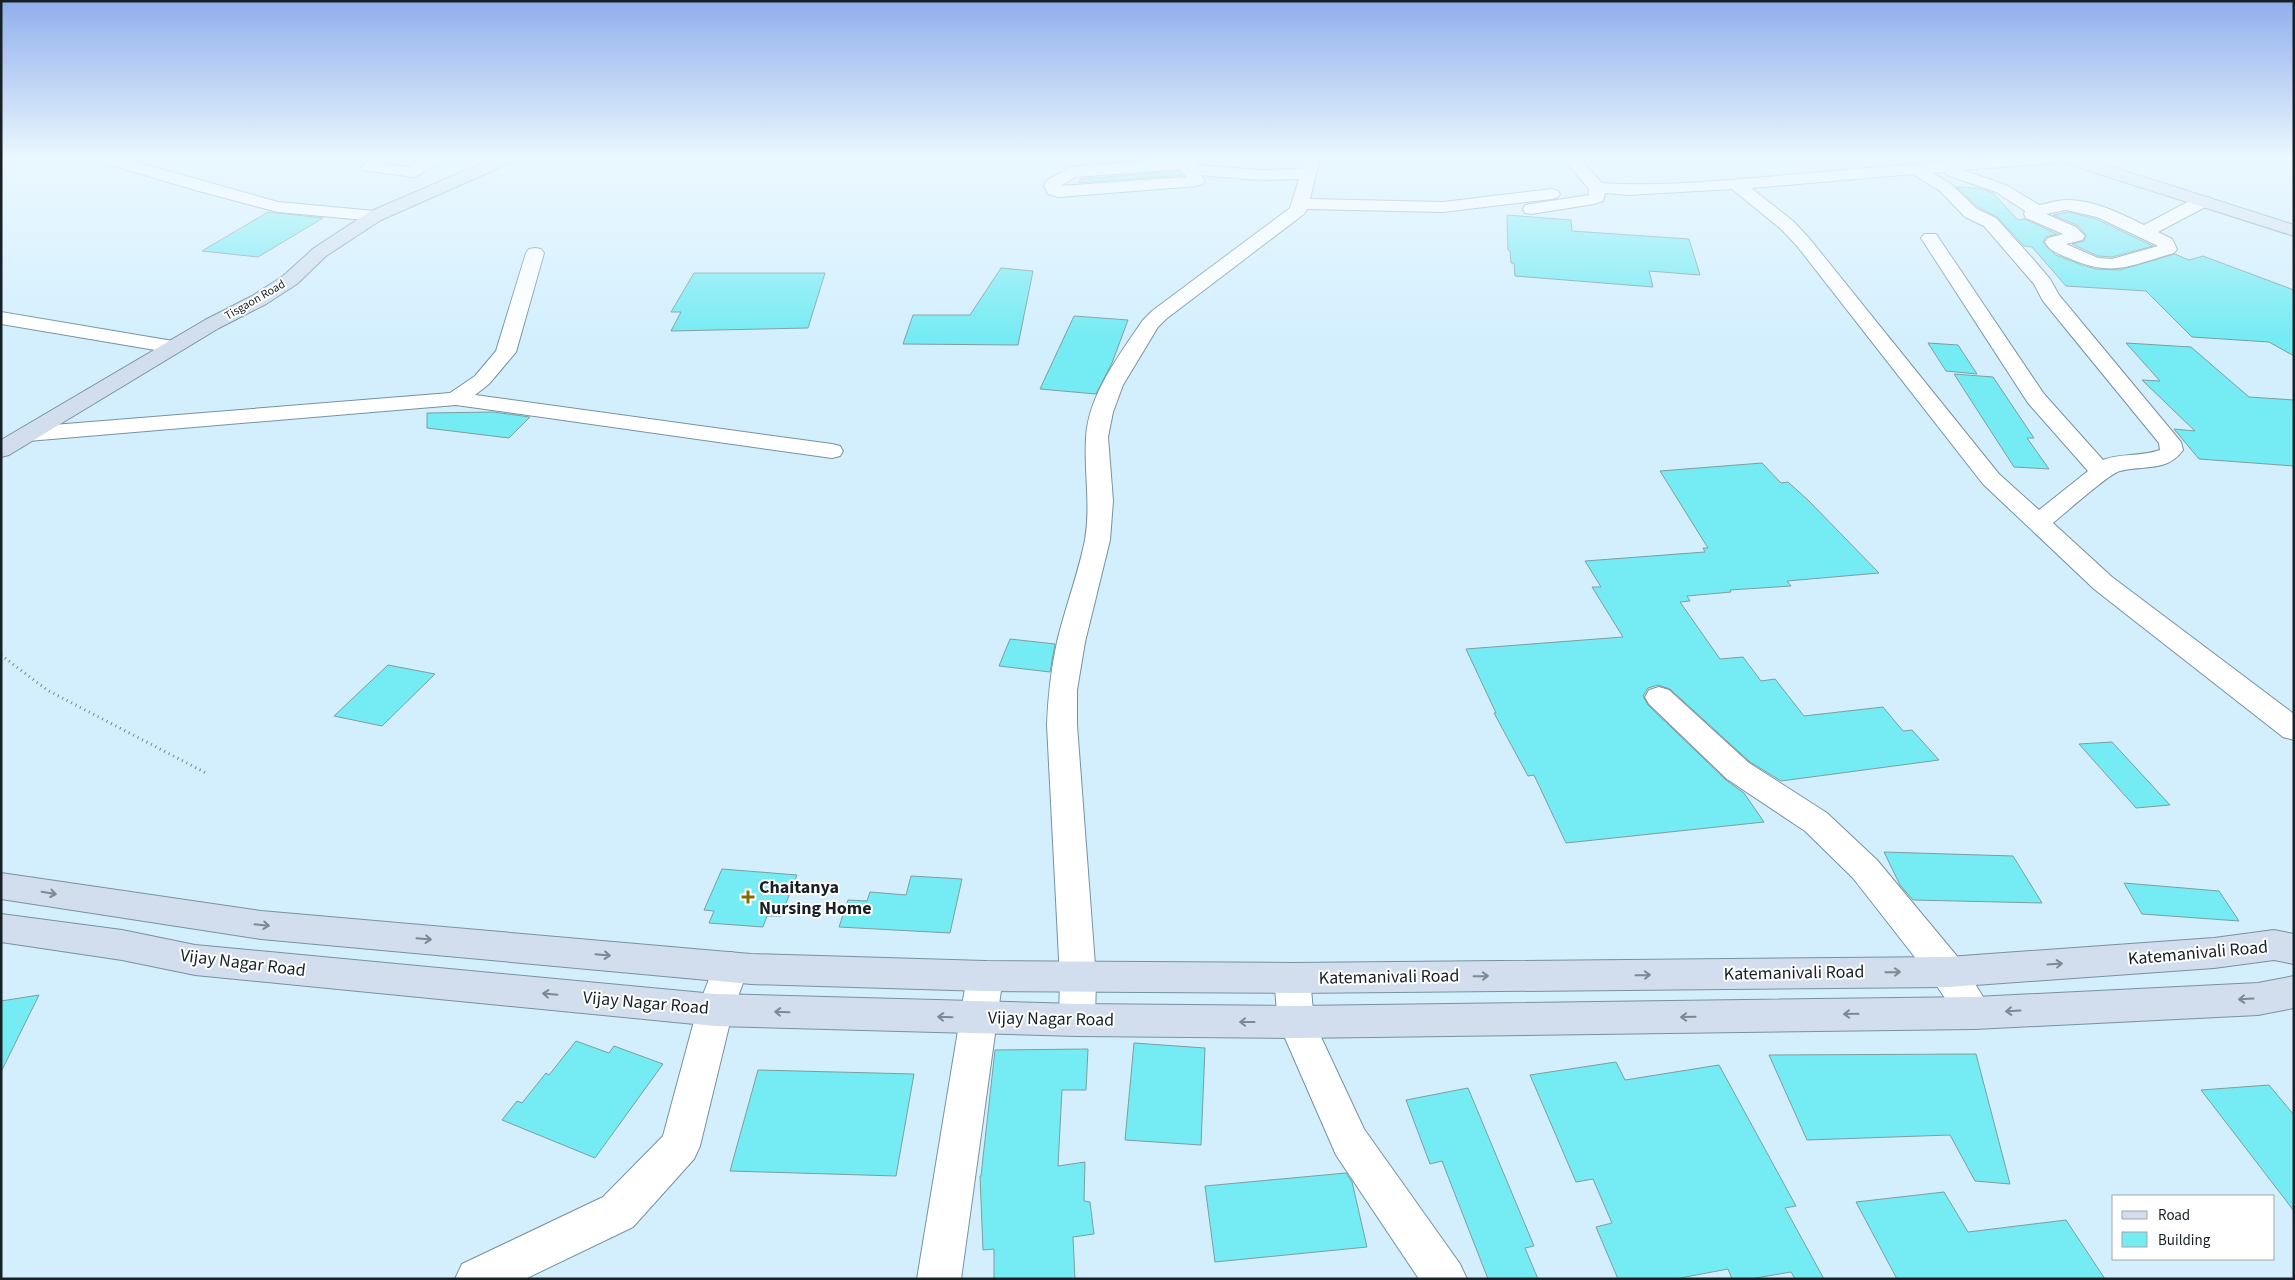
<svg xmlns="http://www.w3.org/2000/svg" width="2295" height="1280" font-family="'Source Sans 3',sans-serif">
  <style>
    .building { fill: #75ebf3; stroke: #7d9ea0 }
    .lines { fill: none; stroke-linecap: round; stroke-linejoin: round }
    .lane-casing { stroke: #77929f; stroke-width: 2 }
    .street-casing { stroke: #77929f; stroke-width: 2 }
    .secondary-casing { stroke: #77929f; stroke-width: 2 }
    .path { stroke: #748791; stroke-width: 3; stroke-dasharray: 1 4; stroke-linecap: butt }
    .lane { fill: #fff; fill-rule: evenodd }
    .street { fill: #fff; fill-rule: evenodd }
    .secondary { fill: #d2dded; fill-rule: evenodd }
    .oneway { stroke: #7d8893 }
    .poi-dot { fill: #886805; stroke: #fff; stroke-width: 2 }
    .labels { text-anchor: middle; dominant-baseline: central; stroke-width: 4; stroke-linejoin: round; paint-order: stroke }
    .far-street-label { font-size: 12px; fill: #162025; stroke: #fff }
    .near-poi-label { font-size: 18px; font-weight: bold; fill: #162025; stroke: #fff; text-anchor: start }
    .near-street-label { font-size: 18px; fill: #162025; stroke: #fff }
  </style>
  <rect width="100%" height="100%" fill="#d3effe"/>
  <g class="building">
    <path d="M1096 157H1178L1084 164Z"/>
    <path d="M1180 171 1183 175 1079 183 1080 179Z"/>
    <path d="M1956 187 1978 188 1993 193 2018 220 2025 219 2057 234 2046 237 2043 242 2046 246 2056 255 2082 265 2096 269 2120 270 2175 254 2189 260 2203 256 2294 290V356L2269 342 2192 337 2146 291 2066 286 2032 247 2024 246 1997 217 1978 207Z"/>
    <path d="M268 212 323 218 258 257 202 251Z"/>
    <path d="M2068 212 2096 219 2153 246 2112 257 2098 256 2072 244 2084 241 2086 235 2077 225 2053 215Z"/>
    <path d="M1507 215 1571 220 1572 231 1689 239 1700 275 1649 271 1653 287 1515 276 1514 263H1511L1510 251 1508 250Z"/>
    <path d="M1001 268 1033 271 1018 345 903 344 913 315H970Z"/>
    <path d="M694 273H825L808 328 671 331 681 312H671Z"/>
    <path d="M1074 316 1128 320 1112 363 1096 394 1040 389Z"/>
    <path d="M1928 343 1958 345 1977 374 1946 371Z"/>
    <path d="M2126 343 2191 347 2249 397 2294 400V466L2199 459 2174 429 2195 431 2142 380 2160 381Z"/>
    <path d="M1954 374 1993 377 2034 438H2027L2049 469 2014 467Z"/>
    <path d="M493 412 530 417 509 438 427 428V413Z"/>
    <path d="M1762 463 1781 483 1788 482 1809 501 1879 573 1787 581 1791 586 1730 590 1731 592 1687 596 1690 601 1680 602 1720 659 1743 657 1761 681 1775 679 1804 716 1883 707 1903 731 1912 730 1939 760 1781 781 1750 762 1670 689 1658 685 1648 688 1643 696 1648 705 1726 780 1744 793 1764 822 1566 843 1534 775 1528 776 1494 713H1496L1466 649 1623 637 1592 587H1601L1585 561 1705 552 1703 548H1708L1660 471Z"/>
    <path d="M1010 639 1055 644 1050 672 999 666Z"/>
    <path d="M388 665 435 674 382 726 334 716Z"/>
    <path d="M2112 742 2170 805 2136 808 2079 744Z"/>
    <path d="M1884 852 2013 856 2042 903 1913 900 1900 885Z"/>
    <path d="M722 869 797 875 781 916H767L763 927 709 923 714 911 704 910Z"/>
    <path d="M911 876 962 879 950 933 839 927 848 900 867 901 870 892 906 895Z"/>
    <path d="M2124 883 2219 891 2239 921 2142 914Z"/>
    <path d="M39 995 1 1072V1001Z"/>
    <path d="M576 1041 609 1053 614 1046 663 1064 595 1158 502 1120 517 1101 522 1103 546 1073 549 1075Z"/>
    <path d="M1134 1043 1205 1048 1201 1145 1125 1140Z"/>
    <path d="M1088 1049 1086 1090H1062L1058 1166 1085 1162 1084 1201 1090 1202 1094 1234 1073 1237 1075 1279H994V1249L983 1250 980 1176H981L995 1050Z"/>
    <path d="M1976 1054 2010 1184 1975 1181 1950 1135 1807 1140 1769 1055Z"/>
    <path d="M1616 1062 1625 1080 1719 1065 1796 1206 1785 1208 1824 1279H1795L1791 1272 1750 1279H1732L1728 1269 1675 1279H1618L1596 1227 1612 1223 1593 1179 1576 1182 1530 1075Z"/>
    <path d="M758 1070 914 1074 896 1176 730 1171Z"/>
    <path d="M2269 1085 2294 1115V1211L2201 1090Z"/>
    <path d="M1468 1088 1534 1246 1525 1248 1538 1279H1488L1442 1161 1430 1164 1406 1100Z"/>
    <path d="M1346 1173 1352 1182 1367 1247 1215 1262 1205 1186Z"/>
    <path d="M1944 1192 1968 1232 2066 1220 2105 1279H1897L1856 1202Z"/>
  </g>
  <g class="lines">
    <g class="lane-casing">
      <path id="lane" d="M649 157H665L661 159Z"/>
    </g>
    <g class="street-casing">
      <g id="street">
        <path d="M93 157H118L278 202 375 211 381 212 384 216 381 220 375 221 278 212 195 190 94 160Z"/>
        <path d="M373 157H391L384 164 410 167 427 157H446L419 175 413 177 363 170 361 167Z"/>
        <path d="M1187 157 1198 158 1200 161 1196 165 1258 170 1302 169 1304 157H1320L1310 199 1443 202 1552 189 1558 191 1560 194 1558 197 1552 199 1443 212 1307 209 1304 214 1166 319 1158 327 1123 385 1113 412 1108 437 1113 501 1110 540 1085 642 1077 690V725L1096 978 1095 1020 1090 1031 1077 1036 1064 1031 1059 1020 1060 978 1047 725C1048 697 1051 670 1057 642 1065 608 1078 575 1085 540 1091 504 1084 473 1086 438 1088 395 1120 354 1143 320L1152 311 1290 208 1299 179 1258 180 1201 175 1205 181 1203 184 1197 186 1059 197 1048 194 1044 186 1047 180 1072 167 1183 159ZM1181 169 1186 177 1060 186 1076 177Z"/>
        <path d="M1562 157H1578L1602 183C1659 187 1719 181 1776 176 1876 168 1975 157 2075 157L2068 162 1963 170 2008 186 2039 205C2047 204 2057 200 2066 200 2092 199 2122 214 2144 225L2197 197H2209L2211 201 2209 205 2158 232 2172 239 2177 249 2174 253C2128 266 2113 278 2066 257 2057 253 2050 251 2045 242L2048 238 2063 234 2026 218 2024 214 2025 211 1996 192 1947 175 1945 172 1933 173 1952 185 1977 209 1996 218 2033 259 2050 279 2059 295 2181 442 2183 450C2168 472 2143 465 2120 471 2111 472 2064 514 2053 523L2112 577 2294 714V740L2283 737 2094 589 1983 484 1797 246 1781 229 1732 189 1628 195 1605 193 1603 201 1594 204 1531 214 1525 213 1523 209 1525 205 1589 195V189ZM1913 174 1940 191 1965 217 1984 226 2034 284 2043 301 2159 443 2160 450C2140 457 2120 453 2103 460L2044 394 1936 234H1924L1921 238 2028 403 2088 471 2039 510 1999 474 1809 238 1793 221 1751 188ZM2066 210 2097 217 2158 246 2112 259 2098 258 2066 244 2082 240 2085 236 2076 227 2046 214Z"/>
        <path d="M535 248 541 249 544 253 516 352 489 384 475 395 832 444 840 446 843 451 840 456 832 458 456 405 28 441 20 439 17 434 20 429 28 427 450 393 475 376 496 351 526 253 529 249Z"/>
        <path d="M1 312 173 341 180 343 183 347 180 351 173 353 1 324Z"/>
        <path d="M1659 687 1669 690 1749 763 1827 813 1877 860 1961 961 1993 1013 1988 1024 1975 1029 1962 1024 1935 983 1853 878 1805 831 1727 779 1649 704 1645 697 1649 690Z"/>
        <path d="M731 952 744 956 749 967 733 1010 700 1146 694 1159 633 1227 525 1279H455L462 1264 603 1197 663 1136 697 1010 718 956Z"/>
        <path d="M985 961 998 965 1003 976 961 1279H917L967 976 972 965Z"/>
        <path d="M1292 963 1305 967 1310 978 1314 1022 1364 1129 1460 1264 1467 1279H1419L1336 1155 1278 1022 1274 978 1279 967Z"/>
      </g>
    </g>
    <g class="secondary-casing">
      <g id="secondary">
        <path d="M497 157H518L517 160 381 220 326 256 297 284 266 304 219 328 9 455 1 457V440L205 320 252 296 283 276 314 248 369 212Z"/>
        <path d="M2054 157H2080L2100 163 2294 225V236L2055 160Z"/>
        <path d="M1 873 261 911 751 954 985 961 1292 963 1948 957 2214 938 2274 930 2294 934V964L2274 960 2214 968 1948 987 1292 993 985 991 751 984 261 939 1 899Z"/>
        <path d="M1 914 122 930 195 945 715 994 1077 1004 1296 1006 1975 997 2258 983 2294 976V1008L2258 1015 1975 1029 1296 1038 1077 1036 715 1026 195 975 122 960 1 942Z"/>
      </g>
    </g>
    <path class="path" d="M1 655 47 690 208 774"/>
    <use href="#lane" class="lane"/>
    <use href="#street" class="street"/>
    <use href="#secondary" class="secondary"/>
  </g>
  <defs><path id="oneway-shaft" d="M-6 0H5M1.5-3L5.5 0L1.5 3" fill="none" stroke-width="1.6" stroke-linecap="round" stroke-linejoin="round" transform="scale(1.25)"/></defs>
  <g class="oneway">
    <use href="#oneway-shaft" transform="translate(49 893) rotate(9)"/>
    <use href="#oneway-shaft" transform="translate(262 925) rotate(6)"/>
    <use href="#oneway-shaft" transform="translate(424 939) rotate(5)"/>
    <use href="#oneway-shaft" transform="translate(603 955) rotate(5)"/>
    <use href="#oneway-shaft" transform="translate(2055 964) rotate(-4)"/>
    <use href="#oneway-shaft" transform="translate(1893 972) rotate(-1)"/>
    <use href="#oneway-shaft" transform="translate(1643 975) rotate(-1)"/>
    <use href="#oneway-shaft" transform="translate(1481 976) rotate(-1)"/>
    <use href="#oneway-shaft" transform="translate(550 994) rotate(-175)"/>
    <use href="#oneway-shaft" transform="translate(2246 999) rotate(177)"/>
    <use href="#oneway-shaft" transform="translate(2013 1011) rotate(177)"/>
    <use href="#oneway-shaft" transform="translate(782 1012) rotate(-178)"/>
    <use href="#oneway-shaft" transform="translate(1851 1014) rotate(179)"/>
    <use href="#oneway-shaft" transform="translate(945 1017) rotate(-178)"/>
    <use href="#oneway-shaft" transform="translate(1688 1017) rotate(179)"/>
    <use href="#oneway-shaft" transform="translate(1247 1022) rotate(-180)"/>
  </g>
  <linearGradient id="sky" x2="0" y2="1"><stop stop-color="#90aeec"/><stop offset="0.47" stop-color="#ebf8ff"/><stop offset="1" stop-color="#ebf8ff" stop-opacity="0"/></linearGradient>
  <rect width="2295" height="337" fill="url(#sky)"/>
  <path class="poi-dot" d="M745.5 889.5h5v5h5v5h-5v5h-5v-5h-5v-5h5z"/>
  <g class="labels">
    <g class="far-street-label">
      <text transform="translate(255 300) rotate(-30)">Tisgaon Road</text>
    </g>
    <g class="near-poi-label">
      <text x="759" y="887">Chaitanya<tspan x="759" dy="21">Nursing Home</tspan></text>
    </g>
    <g class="near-street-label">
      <text transform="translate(2198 953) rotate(-5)">Katemanivali Road</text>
      <text transform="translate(243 963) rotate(7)">Vijay Nagar Road</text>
      <text transform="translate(1794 973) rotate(-1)">Katemanivali Road</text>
      <text transform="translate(1389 977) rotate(-1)">Katemanivali Road</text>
      <text transform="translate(646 1003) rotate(5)">Vijay Nagar Road</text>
      <text transform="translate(1051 1019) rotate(1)">Vijay Nagar Road</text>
    </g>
  </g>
  <rect width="2295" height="1280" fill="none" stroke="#162025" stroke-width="5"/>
  <rect x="2112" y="1195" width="162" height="65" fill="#ffffff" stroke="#a2a6a8"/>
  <rect x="2122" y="1211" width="25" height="8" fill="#d2dded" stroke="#a2a6a8"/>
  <text x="2158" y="1220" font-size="15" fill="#162025">Road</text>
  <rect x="2122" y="1232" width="25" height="15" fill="#75ebf3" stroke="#a2a6a8"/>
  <text x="2158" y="1245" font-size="15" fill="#162025">Building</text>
</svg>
